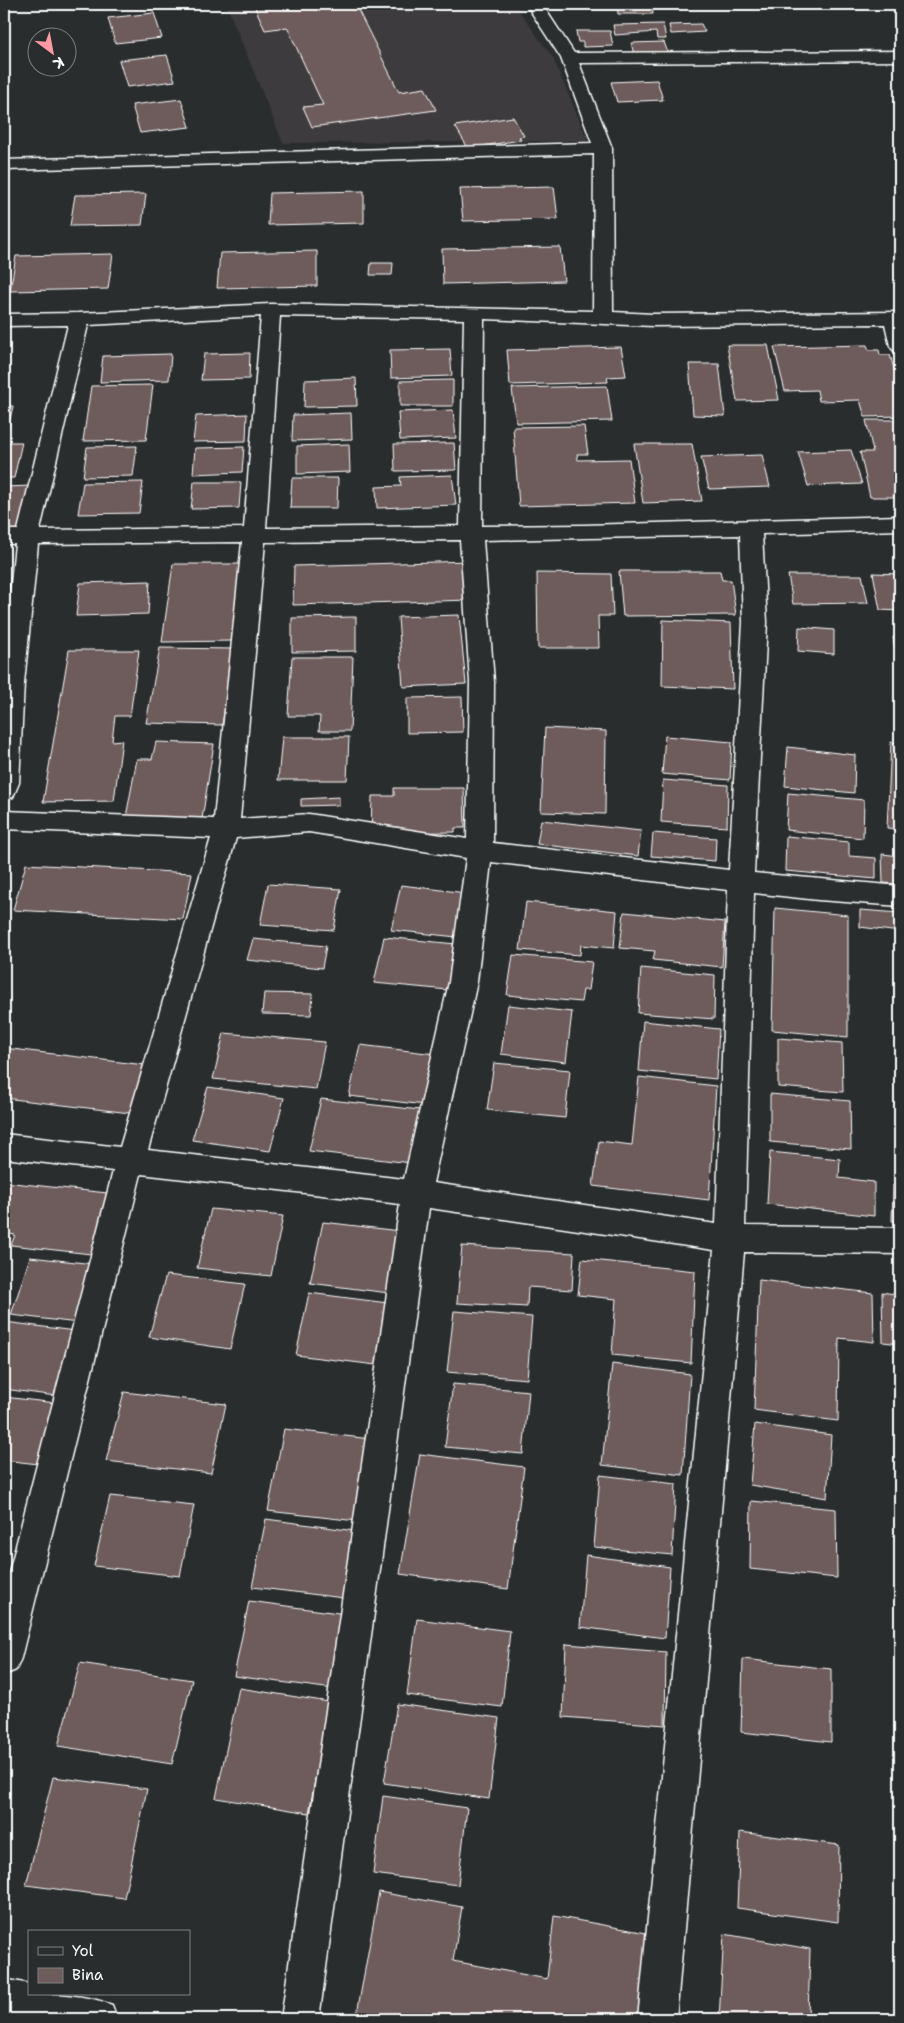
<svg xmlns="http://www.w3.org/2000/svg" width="904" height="2023" font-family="'Shantell Sans',sans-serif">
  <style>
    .built { fill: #3e3b3c }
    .building { fill: #6e5b5b; stroke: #fff }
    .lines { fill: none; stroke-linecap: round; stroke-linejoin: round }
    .minor-casing { stroke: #fff; stroke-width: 3 }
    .minor { fill: #2a2d2e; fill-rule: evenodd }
  </style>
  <rect width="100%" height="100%" fill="#2a2d2e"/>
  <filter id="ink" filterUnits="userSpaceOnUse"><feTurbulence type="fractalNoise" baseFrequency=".02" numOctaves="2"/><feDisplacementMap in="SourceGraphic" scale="10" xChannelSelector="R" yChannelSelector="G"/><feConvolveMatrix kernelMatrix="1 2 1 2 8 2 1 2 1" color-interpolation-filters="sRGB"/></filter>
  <g filter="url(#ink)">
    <path class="built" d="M226 4H514L553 58 588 141 283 143Z"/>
    <g class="building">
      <path d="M355 4 399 92 425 88 436 110 312 127 303 107 323 105 287 27 265 30 254 5Z"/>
      <path d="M617 4H652L653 14H618Z"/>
      <path d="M786 4H820V7L786 6Z"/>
      <path d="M154 13 162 38 115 43 108 18Z"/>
      <path d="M663 24 666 39H657L656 32 615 35 613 25Z"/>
      <path d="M701 24 705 32 671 34 669 25Z"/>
      <path d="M576 31H610L613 46 583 47V42H578Z"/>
      <path d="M664 42 668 53 634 54 631 43Z"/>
      <path d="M167 55 175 81 127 87 119 60Z"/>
      <path d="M657 80 663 100 617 102 611 82Z"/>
      <path d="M181 99 190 127 140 133 132 105Z"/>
      <path d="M513 117 524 136 519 137 521 140 468 148 455 126Z"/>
      <path d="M554 187 558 219 463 221 460 189Z"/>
      <path d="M364 191V223L268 225 270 193Z"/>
      <path d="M146 194 142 225 70 226 75 195Z"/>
      <path d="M560 247 564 281 443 284 442 249Z"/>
      <path d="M317 251V286L217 288 220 253Z"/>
      <path d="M113 254 108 289 10 291 16 256Z"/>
      <path d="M371 263H393L392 275H370Z"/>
      <path d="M727 345H768L779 400 737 401Z"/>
      <path d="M867 345 869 350H879L880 355H890L900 389V416L865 417 860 400 819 401 817 390 785 391 774 347Z"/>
      <path d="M621 347 626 376 607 377 608 382 510 385 507 350Z"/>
      <path d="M450 349 452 376 391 378 390 350Z"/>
      <path d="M250 353 249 379 201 380 204 354Z"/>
      <path d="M171 354 169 380 100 382 103 356Z"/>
      <path d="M689 364H719L725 416 693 415Z"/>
      <path d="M356 378 357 406 304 407 305 380Z"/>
      <path d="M453 380V406H400V381Z"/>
      <path d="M153 385 146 440 83 441 91 386Z"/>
      <path d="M607 386 612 421 516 423 512 388Z"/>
      <path d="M4 406H13L5 442H22L14 478H4Z"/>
      <path d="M453 410 456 438 400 440 398 412Z"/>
      <path d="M351 413 352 439 292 441 293 415Z"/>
      <path d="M247 414 246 441 193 442 196 416Z"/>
      <path d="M866 420H900V497H870L860 452H873Z"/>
      <path d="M584 426 588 454H577L578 460 629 459 635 503 519 506 513 427Z"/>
      <path d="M454 443 456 470 395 471 394 444Z"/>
      <path d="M349 444 350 472 297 474V446Z"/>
      <path d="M634 444H692L702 501 643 503Z"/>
      <path d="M137 446 133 476 83 477 87 447Z"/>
      <path d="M244 447 242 472 193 474 195 448Z"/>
      <path d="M851 450 862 484 808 486 798 452Z"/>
      <path d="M762 455 770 487 709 489 701 457Z"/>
      <path d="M452 475 456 505 377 508 376 487 401 486 400 477Z"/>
      <path d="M292 478H338L337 508H290Z"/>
      <path d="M143 482 139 513 78 514 83 483Z"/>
      <path d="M194 482H241L239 508 191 509Z"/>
      <path d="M32 486 23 531H4V487Z"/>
      <path d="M470 561 472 600 293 605 294 566Z"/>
      <path d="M173 564H240L233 641 162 642Z"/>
      <path d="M619 571H720L722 580H731L736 615 623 616Z"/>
      <path d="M537 573 611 574 613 616H598L599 648H538Z"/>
      <path d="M873 573 900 574V611L880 610Z"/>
      <path d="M788 575H862L868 603 793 604Z"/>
      <path d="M150 581 148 614 76 616 80 583Z"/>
      <path d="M4 585H20L4 679Z"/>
      <path d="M459 615 466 684 403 687 398 617Z"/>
      <path d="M356 617V651L292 652V618Z"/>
      <path d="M663 620 731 623 733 689 662 686Z"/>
      <path d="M799 627 834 630V654L798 651Z"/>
      <path d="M893 637H900V650H895Z"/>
      <path d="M160 648 234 649 222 725 146 723Z"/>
      <path d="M69 650H139L130 716H115L112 741 122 740 114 801 43 802Z"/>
      <path d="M292 657H353L350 731H319L320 716H288Z"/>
      <path d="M462 697 463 732 407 733V698Z"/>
      <path d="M545 728 606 731 605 814 541 812Z"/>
      <path d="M665 736 732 742 730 780 662 774Z"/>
      <path d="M282 737H349L347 780H278Z"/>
      <path d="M156 742 214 744 202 819 126 817 137 759H152Z"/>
      <path d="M891 742 900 743V829L887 828Z"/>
      <path d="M788 747 855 755 854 793 785 786Z"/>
      <path d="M663 780 728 785 727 827 661 822Z"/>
      <path d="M394 788H464L465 828H455V832L371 833 372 796H394Z"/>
      <path d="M788 793 864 800 863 838 786 830Z"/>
      <path d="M339 797V805L301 806V799Z"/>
      <path d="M541 820 641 831 638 856 537 844Z"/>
      <path d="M653 833 716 838 715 861 651 856Z"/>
      <path d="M786 836 849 842V856L876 858V879L785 871Z"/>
      <path d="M899 849H900V884L883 883 882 854 900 856Z"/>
      <path d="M26 864 192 873 183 919 13 910Z"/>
      <path d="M268 884 341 889 334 930 260 925Z"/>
      <path d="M401 885 466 893 457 937 391 930Z"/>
      <path d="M526 902 617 911 614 948 581 945 580 955 520 950Z"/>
      <path d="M775 908 848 915V1037L772 1030Z"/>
      <path d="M860 910 900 913V932L860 927Z"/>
      <path d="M624 912 725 922 722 967 653 960 655 951 620 948Z"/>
      <path d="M384 937 456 944 448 990 374 983Z"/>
      <path d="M253 939 326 946 322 968 247 960Z"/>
      <path d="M513 955 592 962 588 990H583L581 1002 507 995Z"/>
      <path d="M641 968 715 975 714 1019 638 1013Z"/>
      <path d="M264 993 313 994 311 1015 262 1014Z"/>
      <path d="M508 1005 572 1012 566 1062 501 1054Z"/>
      <path d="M643 1021 719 1029 716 1079 639 1071Z"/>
      <path d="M224 1033 325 1042 316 1089 213 1079Z"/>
      <path d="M778 1038 842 1043 843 1092 778 1087Z"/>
      <path d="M360 1045 435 1054 425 1105 349 1096Z"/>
      <path d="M4 1048 145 1065 130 1113 4 1098Z"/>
      <path d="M494 1063 570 1070 565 1118 487 1110Z"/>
      <path d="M639 1077 716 1086 709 1200 593 1186 599 1141 632 1145Z"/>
      <path d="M208 1087 284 1098 270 1151 192 1140Z"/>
      <path d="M770 1094 850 1101 851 1149 770 1142Z"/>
      <path d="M321 1099 429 1111 419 1164 309 1151Z"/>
      <path d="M770 1152 840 1159 839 1178 874 1182V1216L767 1204Z"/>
      <path d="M4 1182 117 1194 100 1255 11 1245 15 1235 4 1233Z"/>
      <path d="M893 1185 900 1186V1222L892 1221Z"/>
      <path d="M211 1209 283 1216 271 1276 197 1268Z"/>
      <path d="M323 1222 408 1232 397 1294 310 1283Z"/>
      <path d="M462 1246 574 1253 572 1290 528 1287 527 1307 457 1303Z"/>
      <path d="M30 1257 94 1264 78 1323 11 1315Z"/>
      <path d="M582 1259 695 1271 691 1363 612 1355 616 1299 578 1295Z"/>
      <path d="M166 1275 245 1284 230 1349 149 1337Z"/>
      <path d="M759 1280 873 1293 874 1342 839 1338 838 1421 754 1410Z"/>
      <path d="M882 1292 900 1295V1344L883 1342Z"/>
      <path d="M309 1293 388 1303 376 1365 296 1355Z"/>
      <path d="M454 1311 532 1317 527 1379 447 1372Z"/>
      <path d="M5 1322 75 1331 56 1396 4 1389Z"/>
      <path d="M612 1364 690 1374 683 1475 602 1465Z"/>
      <path d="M453 1384 529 1391 523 1454 445 1447Z"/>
      <path d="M124 1392 226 1404 211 1473 106 1461Z"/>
      <path d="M4 1397 56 1403 38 1464 4 1460Z"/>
      <path d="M755 1424 831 1435 827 1498 750 1485Z"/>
      <path d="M284 1429 371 1439 357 1521 268 1511Z"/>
      <path d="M420 1454 524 1467 508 1589 400 1574Z"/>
      <path d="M600 1475 676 1484 672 1555 594 1547Z"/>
      <path d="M110 1496 194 1505 180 1576 94 1566Z"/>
      <path d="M751 1501 836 1509 837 1578 750 1569Z"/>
      <path d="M266 1519 355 1531 344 1598 252 1587Z"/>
      <path d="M586 1555 670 1567 665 1638 580 1627Z"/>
      <path d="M249 1601 346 1614 333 1689 234 1676Z"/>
      <path d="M417 1619 510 1631 502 1707 407 1695Z"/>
      <path d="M566 1644 666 1652 665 1725 563 1717Z"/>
      <path d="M743 1659 831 1669V1742L741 1732Z"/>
      <path d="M80 1663 192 1680 172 1764 58 1746Z"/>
      <path d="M239 1688 329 1702 309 1813 216 1798Z"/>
      <path d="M397 1704 499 1718 489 1799 384 1783Z"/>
      <path d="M53 1777 147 1789 124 1898 26 1885Z"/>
      <path d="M383 1796 467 1808 458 1885 373 1874Z"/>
      <path d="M740 1832 839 1845 838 1922 737 1908Z"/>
      <path d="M379 1892 462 1907 453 1961 547 1979 554 1916 652 1934 644 2019H356Z"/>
      <path d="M724 1934 810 1949 808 2019H719Z"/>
    </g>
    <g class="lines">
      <g class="minor-casing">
        <g id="minor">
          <path d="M526 4H542L574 53 900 51V61L579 63 612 148 613 312 653 314 900 312V352L893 350 890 346 885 324 653 326 484 319 482 526 584 525 900 516V530L762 534 767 622 754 873 900 886V906L818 900 754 893 745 1226 900 1228V1254L744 1252 676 2019H638L714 1250 429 1208 319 2019H281L400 1204 141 1174 21 1658 16 1670 4 1675V1592L113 1171 4 1158V1134L120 1147 211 838 4 829V811L214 819 242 542 38 544 24 683 19 783 13 797 4 800V650L15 544H4V530H18L68 325 4 326V314L79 313 271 304 593 311 594 154 4 170V160L592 143 561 58ZM261 316 244 528 40 530 88 325ZM280 316 464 319 460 526 266 528ZM740 535 743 622 729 870 493 843 494 682 483 540ZM460 540 470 682 467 839 309 814 240 819 265 542ZM309 832 466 858 449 982 404 1179 148 1150 236 838ZM491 862 728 890 716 1224 433 1183 477 982Z"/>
          <path d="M4 1979 29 1984V1994C58 1994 84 1994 112 2005L117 2019H13L4 2017Z"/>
        </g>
      </g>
      <use href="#minor" class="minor"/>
    </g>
  </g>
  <rect width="904" height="2023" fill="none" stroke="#2a2d2e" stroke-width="20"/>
  <rect x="10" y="10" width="884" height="2003" fill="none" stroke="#fff" stroke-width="2" filter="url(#ink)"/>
  <rect x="28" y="1930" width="162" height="65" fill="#2a2d2e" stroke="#7f8182"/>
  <rect x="38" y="1947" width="25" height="8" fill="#2a2d2e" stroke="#7f8182"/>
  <text x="72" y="1956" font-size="15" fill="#ffffff">Yol</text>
  <rect x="38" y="1968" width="25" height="15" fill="#6e5b5b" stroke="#7f8182"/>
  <text x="72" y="1980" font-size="15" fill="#ffffff">Bina</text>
  <g transform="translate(52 52) rotate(148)"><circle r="24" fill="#2a2d2e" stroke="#7f8182"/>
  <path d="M0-4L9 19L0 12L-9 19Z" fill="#ff9aa2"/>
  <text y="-8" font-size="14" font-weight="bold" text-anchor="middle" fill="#ffffff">K</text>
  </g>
</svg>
